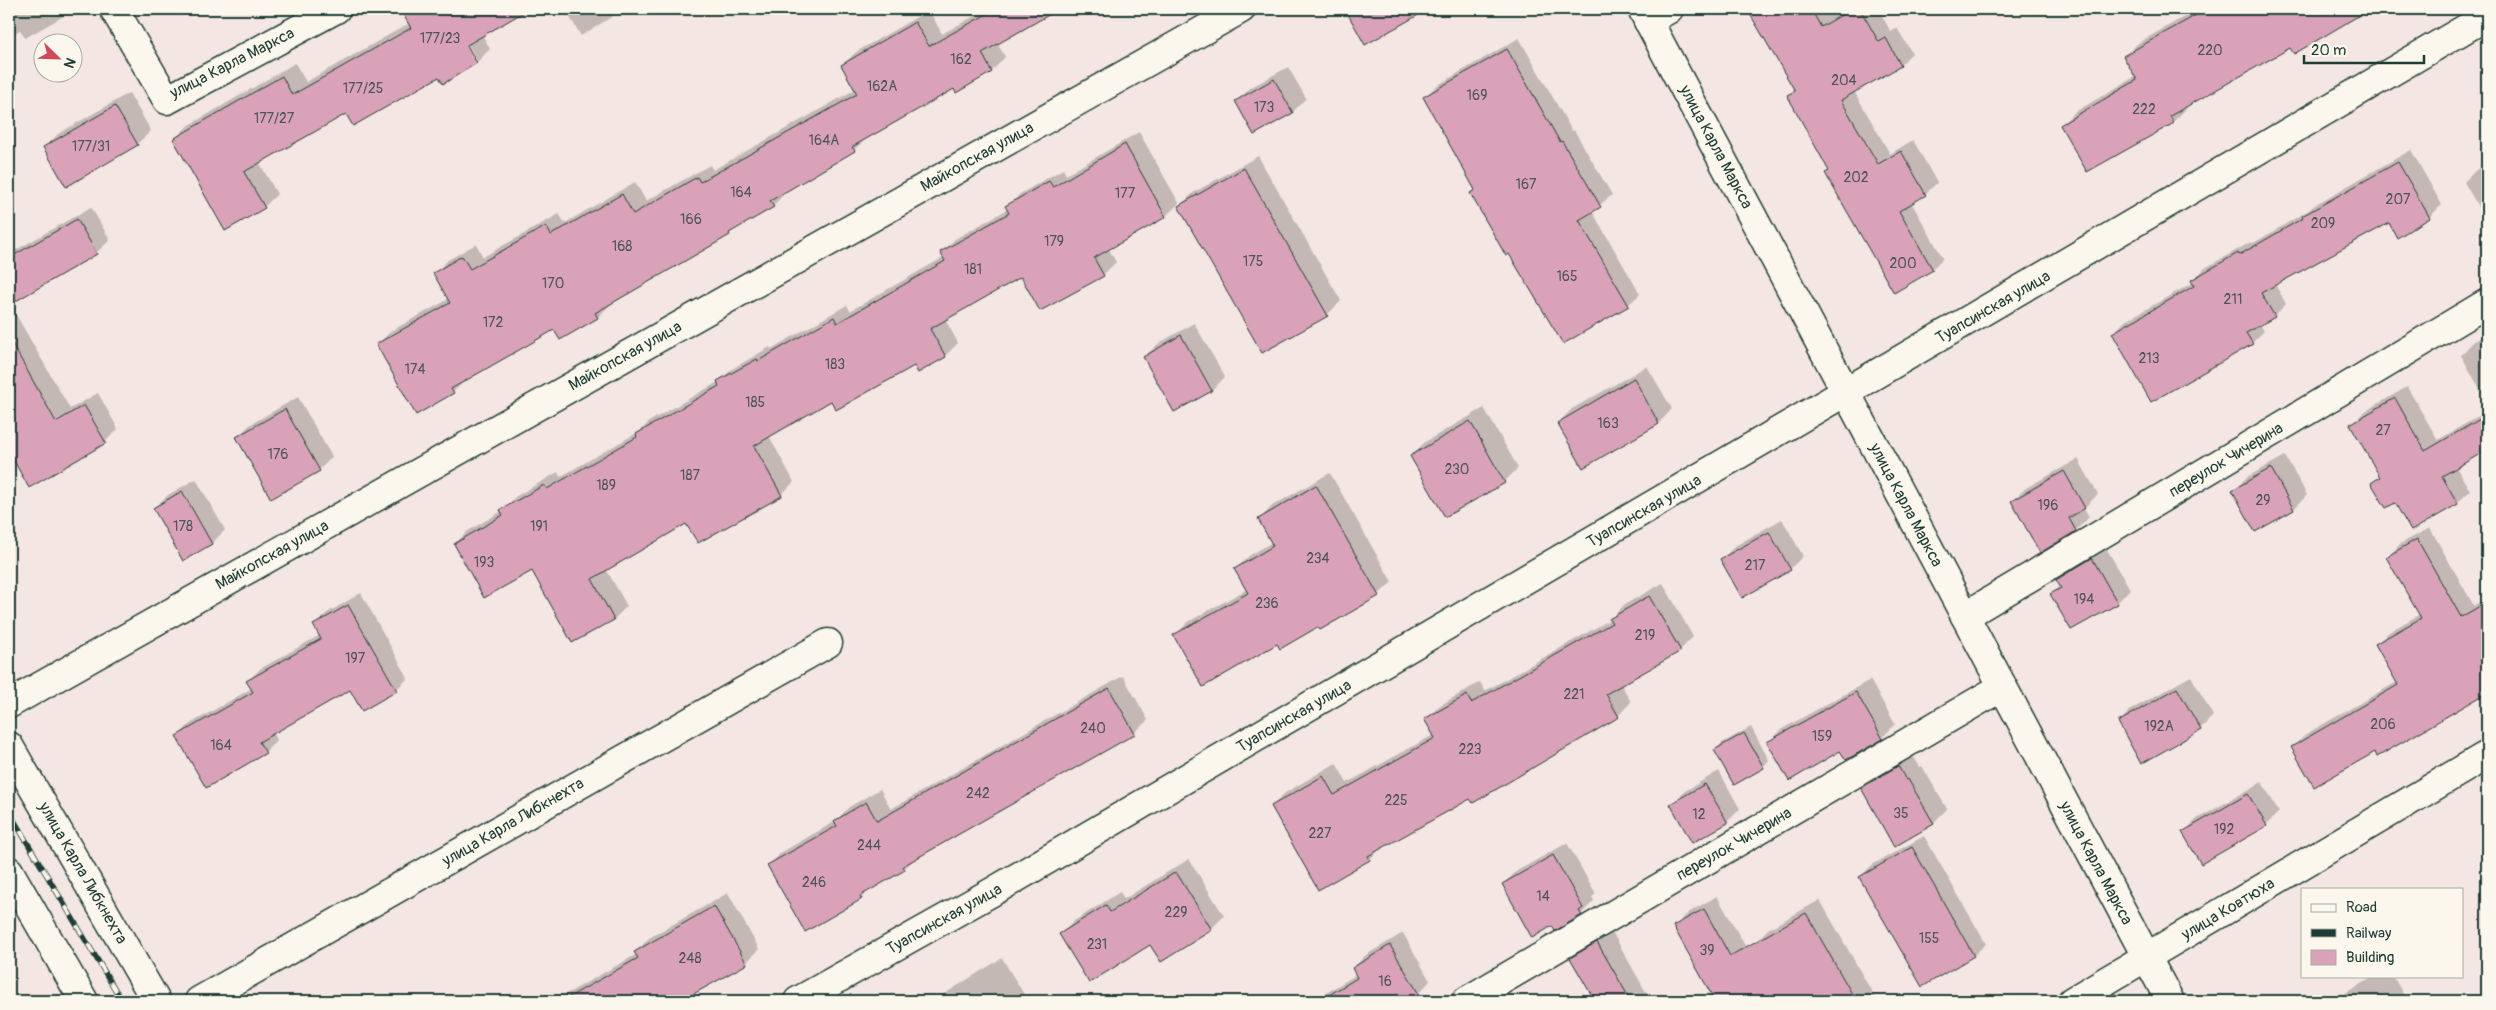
<svg xmlns="http://www.w3.org/2000/svg" width="2496" height="1010" font-family="Pangolin,sans-serif">
  <style>
    .shadow { fill: #0003; fill-rule: evenodd }
    .building { fill: #d9a2b8; stroke: #1f3d34 }
    .lines { fill: none; stroke-linecap: round; stroke-linejoin: round }
    .minor-casing { stroke: #1f3d34; stroke-width: 31 }
    .minor { stroke: #fbf7ec; stroke-width: 28 }
    .rail-casing { stroke: #1f3d34; stroke-width: 5.5 }
    .rail { stroke: #fbf7ec; stroke-width: 4; stroke-dasharray: 11; stroke-linecap: butt }
    .labels { text-anchor: middle; dominant-baseline: central; stroke-width: 4; stroke-linejoin: round; paint-order: stroke }
    .number-label { font-size: 14px; fill: #4e5655 }
    .street-label { font-size: 16px; fill: #1f3d34; stroke: #fbf7ec }
  </style>
  <rect width="100%" height="100%" fill="#f4e6e2"/>
  <filter id="ink" filterUnits="userSpaceOnUse"><feTurbulence type="fractalNoise" baseFrequency=".02" numOctaves="2"/><feDisplacementMap in="SourceGraphic" scale="10" xChannelSelector="R" yChannelSelector="G"/><feConvolveMatrix kernelMatrix="1 2 1 2 8 2 1 2 1" color-interpolation-filters="sRGB"/></filter>
  <g filter="url(#ink)">
    <g class="shadow">
      <path d="M9 9H70L62 17 25 38 20 30 9 36Z"/>
      <path d="M409 9H526L482 34 490 49 477 62 347 112 259 162 277 194 264 207 174 139 188 126 295 63 306 82 410 23 404 13ZM465 39 477 60H474L463 40Z"/>
      <path d="M565 9H624L581 36Z"/>
      <path d="M987 9H1045L1046 11 1053 9 997 43 1005 57 992 71 956 91 954 87 866 138 854 150 785 190 786 192 773 206 738 226 729 234 611 304 598 317 560 338 555 328 466 380 453 392 378 344 391 331 449 299 435 273 448 260 476 244 483 257 559 214 565 223 635 182 646 201 710 165 713 170 856 89 842 66 856 52 929 10 942 34Z"/>
      <path d="M1086 9H1099L1089 15Z"/>
      <path d="M1361 9H1428L1366 43 1352 18Z"/>
      <path d="M1754 9H1878L1891 32 1897 28 1912 53 1900 65 1854 91 1890 154 1913 140 1937 183 1925 194 1911 202 1943 258 1932 269 1826 174 1830 170 1788 96 1795 89 1751 12Z"/>
      <path d="M2198 9H2368L2294 52 2291 46 2185 106 2187 108 2173 122 2087 170 2061 125 2075 112 2136 76 2125 56 2138 43Z"/>
      <path d="M1519 38 1572 131 1574 130 1612 195 1592 211 1640 294 1628 305 1510 253 1424 98 1436 86Z"/>
      <path d="M1288 67 1306 98 1293 112 1255 133 1237 101 1250 88Z"/>
      <path d="M129 93 151 131 137 144 45 147 58 134Z"/>
      <path d="M1139 132 1179 203 1166 216 1108 248 1116 262 1103 275 1022 276 945 319 958 343 945 356 914 364 832 399 769 436 794 482 781 495 698 542 687 522 606 569 627 606 614 619 573 642 532 570 455 544 468 531 502 511 515 497 558 472 560 477 640 431 650 421 718 382 732 369 770 347 771 349 847 305 850 311 944 257 942 252 955 239 1008 209 1007 207 1020 194 1063 169 1066 175Z"/>
      <path d="M2411 150 2442 205 2429 217 2390 221 2275 284 2286 304 2274 316 2260 324 2264 331 2252 343 2113 334 2125 321 2194 282 2193 280 2205 268 2251 242 2252 244 2309 210 2316 204Z"/>
      <path d="M1258 156 1341 301 1327 315 1262 351 1180 206 1193 193Z"/>
      <path d="M2487 163V222L2464 182 2476 170Z"/>
      <path d="M91 207 110 240 96 253 21 297 11 306 70 409 98 393 118 429 105 442 29 486 9 450 11 448 9 443V254Z"/>
      <path d="M1194 323 1225 377 1212 390 1175 411 1144 357 1158 344Z"/>
      <path d="M2487 334V402L2461 355 2473 342Z"/>
      <path d="M1647 366 1672 409 1659 423 1583 466 1558 423 1572 409Z"/>
      <path d="M2407 387 2438 440 2487 411V449L2456 467 2470 491 2457 503 2396 501 2373 483 2381 475 2352 424 2364 412Z"/>
      <path d="M298 397 332 457 319 470 237 437 251 424Z"/>
      <path d="M1484 408 1518 468 1504 482 1445 516 1411 456 1425 442Z"/>
      <path d="M2285 456 2307 495 2294 509 2256 530 2233 491 2247 477Z"/>
      <path d="M2078 459 2098 494 2084 508 2089 517 2076 530 2041 551 2012 501 2026 488Z"/>
      <path d="M1330 473 1392 582 1378 595 1320 628 1319 625 1278 642 1175 636 1188 622 1247 589 1236 569 1249 556 1272 542 1259 520 1272 506Z"/>
      <path d="M196 479 225 530 212 543 183 559 154 508 168 495Z"/>
      <path d="M1782 519 1803 556 1790 569 1722 559 1735 546Z"/>
      <path d="M2430 528 2474 606 2487 598V691L2377 755 2375 751 2293 747 2306 734 2397 682 2376 644 2389 632 2420 614 2388 557 2400 544Z"/>
      <path d="M2105 546 2130 589 2117 603 2052 594 2061 585 2058 580 2071 566Z"/>
      <path d="M1663 583 1693 637 1680 650 1621 684 1631 702 1618 716 1381 848 1370 859 1319 888 1272 806 1285 793 1336 763 1347 783 1435 734 1426 719 1439 706 1480 682 1485 691 1611 619 1624 605Z"/>
      <path d="M361 593 408 678 396 690 351 688 273 732 277 740 265 752 178 736 190 724 252 688 248 681 260 669 320 635 315 625 327 613Z"/>
      <path d="M1123 676 1148 720 1134 733 917 856 904 869 872 887 861 898 768 866 782 852 836 821 849 807 880 789 891 809Z"/>
      <path d="M2191 676 2213 716 2200 729 2119 722 2132 709Z"/>
      <path d="M1870 680 1895 724 1882 738 1841 749 1769 743 1782 729Z"/>
      <path d="M1751 727 1769 760 1763 767 1715 750 1722 743Z"/>
      <path d="M1912 754 1920 767 1922 766 1947 809 1933 823 1894 845 1862 788 1876 775Z"/>
      <path d="M1719 771 1740 809 1727 822 1672 804 1685 791Z"/>
      <path d="M2262 782 2279 812 2266 825 2184 832 2197 819Z"/>
      <path d="M1924 836 1986 944 1974 955 1922 985 1860 877 1872 865Z"/>
      <path d="M1567 843 1596 894 1592 897 1594 901 1581 914 1553 925 1503 884 1517 871Z"/>
      <path d="M1189 859 1224 916 1211 929 1151 943 1061 934 1074 921 1120 892 1124 899Z"/>
      <path d="M728 893 759 949 746 963 679 1001H554L637 954 636 952 649 938Z"/>
      <path d="M1717 896 1753 960 1740 973 1675 926 1688 913Z"/>
      <path d="M1820 900 1877 1001H1788L1755 943 1768 929Z"/>
      <path d="M1611 930 1651 1001H1596L1572 958 1585 945Z"/>
      <path d="M1403 933 1430 981 1418 994 1405 1001H1313L1357 974 1353 968 1366 955Z"/>
      <path d="M1002 958 1028 1001H933Z"/>
      <path d="M2375 976H2393L2407 1001H2331Z"/>
    </g>
    <g class="building">
      <path d="M400 9H529L467 45 477 63 443 84 439 77 353 126 346 114 244 172 265 208 225 231 173 139 282 76 292 95 411 28Z"/>
      <path d="M996 9H1059L982 53 992 72 956 93 954 89 852 147 855 151 770 201 774 207 729 233 730 235 595 313 598 318 560 340 554 330 451 389 454 393 416 415 376 344 450 303 433 273 462 256 470 269 546 226 551 235 622 194 633 214 697 177 700 182 857 94 841 65 915 22 929 46Z"/>
      <path d="M1345 9H1429L1365 45Z"/>
      <path d="M1747 9H1811L1821 27 1852 9H1860L1879 42 1886 38 1901 66 1841 100 1878 164 1901 151 1926 195 1899 211 1933 270 1894 293 1825 173 1829 171 1787 95 1795 91Z"/>
      <path d="M2207 9H2370L2294 54 2290 48 2170 116 2174 123 2087 172 2060 125 2137 80 2123 56Z"/>
      <path d="M1507 49 1560 142 1562 141 1601 207 1579 220 1629 306 1563 344 1509 254 1506 256 1470 193 1475 190 1423 97Z"/>
      <path d="M1274 79 1293 113 1254 135 1235 101Z"/>
      <path d="M115 106 138 145 66 187 43 147Z"/>
      <path d="M1125 144 1166 217 1094 258 1104 276 1040 311 1021 277 930 329 946 357 918 373 914 366 836 410 831 401 754 446 782 496 698 543 686 524 592 579 614 620 572 643 532 571 484 598 454 544 503 515 500 510 544 485 547 489 637 437 636 434 719 386 717 381 757 359 758 361 834 317 837 323 945 261 940 252 1009 213 1005 206 1049 181 1053 187Z"/>
      <path d="M2398 162 2430 218 2397 238 2389 223 2261 293 2275 317 2246 333 2253 344 2151 402 2112 333 2194 286 2191 280 2238 253 2239 255 2303 218 2302 216Z"/>
      <path d="M1244 168 1328 316 1262 353 1178 206Z"/>
      <path d="M77 219 97 254 9 305V258Z"/>
      <path d="M1181 335 1212 391 1174 412 1143 357Z"/>
      <path d="M9 338 56 422 84 405 106 443 29 488 9 452Z"/>
      <path d="M1634 378 1659 424 1583 468 1557 423Z"/>
      <path d="M2395 398 2425 451 2487 415V450L2442 476 2458 504 2411 531 2395 503 2386 508 2371 483 2380 477 2350 424Z"/>
      <path d="M285 409 320 471 271 499 236 437Z"/>
      <path d="M1470 421 1505 483 1445 517 1410 456Z"/>
      <path d="M2271 468 2294 510 2255 532 2232 490Z"/>
      <path d="M2064 471 2085 508 2069 518 2076 531 2040 553 2011 501Z"/>
      <path d="M1316 485 1379 596 1320 630 1318 627 1280 649 1277 644 1203 687 1173 635 1248 593 1234 569 1273 546 1258 519Z"/>
      <path d="M182 491 212 544 183 561 153 508Z"/>
      <path d="M1769 532 1791 570 1742 598 1720 559Z"/>
      <path d="M2417 539 2461 617 2487 602V693L2377 757 2375 752 2314 787 2291 747 2398 685 2375 644 2421 618 2386 557Z"/>
      <path d="M2092 558 2118 604 2071 630 2050 594 2061 588 2056 580Z"/>
      <path d="M1649 596 1681 651 1606 694 1619 717 1473 803 1470 799 1368 856 1370 860 1318 890 1271 806 1323 776 1334 795 1435 738 1424 719 1467 695 1471 703 1612 623 1609 619Z"/>
      <path d="M348 605 397 691 362 711 350 690 259 742 266 753 206 788 176 736 253 692 246 681 321 639 313 625Z"/>
      <path d="M1109 688 1135 734 903 866 905 870 860 896 862 899 805 932 767 865 837 826 834 821 866 802 877 821Z"/>
      <path d="M2177 688 2201 730 2141 764 2118 722Z"/>
      <path d="M1856 692 1883 739 1846 760 1840 751 1789 781 1767 742Z"/>
      <path d="M1744 733 1764 768 1734 785 1714 750Z"/>
      <path d="M1898 766 1906 780 1908 779 1934 824 1894 847 1861 788Z"/>
      <path d="M1705 784 1728 823 1692 843 1670 804Z"/>
      <path d="M2248 794 2267 826 2201 864 2182 832Z"/>
      <path d="M1912 847 1974 956 1922 987 1859 877Z"/>
      <path d="M1553 855 1583 908 1579 911 1582 915 1555 931 1552 926 1532 938 1502 884Z"/>
      <path d="M1176 872 1212 930 1161 962 1150 945 1089 983 1059 934 1106 905 1110 912Z"/>
      <path d="M714 906 747 964 681 1001H562L638 958 634 952Z"/>
      <path d="M1704 909 1730 956 1806 913 1856 1001H1715L1673 926Z"/>
      <path d="M1597 942 1631 1001H1595L1570 958Z"/>
      <path d="M1390 945 1423 1001H1319L1357 978 1352 968Z"/>
    </g>
    <g class="lines">
      <g class="minor-casing">
        <g id="minor">
          <path d="M114 9 167 100 336 9"/>
          <path d="M1642 9 2170 1001"/>
          <path d="M1648 21 1669 9"/>
          <path d="M1965 616 2487 303"/>
          <path d="M9 704 1241 9"/>
          <path d="M9 746 156 1001"/>
          <path d="M9 871 84 1001"/>
          <path d="M199 1001 828 643"/>
          <path d="M798 1001 992 892 2487 16"/>
          <path d="M1466 1001 2002 687"/>
          <path d="M2072 1001 2487 755"/>
        </g>
      </g>
      <use href="#minor" class="minor"/>
      <g class="rail-casing">
        <path id="rail" d="M9 812 122 1001"/>
      </g>
      <use href="#rail" class="rail"/>
    </g>
  </g>
  <g class="labels">
    <g class="number-label">
      <text x="440" y="38">177/23</text>
      <text x="2210" y="50">220</text>
      <text x="961" y="59">162</text>
      <text x="1844" y="80">204</text>
      <text x="882" y="86">162А</text>
      <text x="363" y="88">177/25</text>
      <text x="1477" y="95">169</text>
      <text x="1264" y="107">173</text>
      <text x="2144" y="109">222</text>
      <text x="274" y="118">177/27</text>
      <text x="824" y="140">164А</text>
      <text x="91" y="146">177/31</text>
      <text x="1856" y="177">202</text>
      <text x="1526" y="184">167</text>
      <text x="741" y="192">164</text>
      <text x="1125" y="193">177</text>
      <text x="2398" y="199">207</text>
      <text x="691" y="219">166</text>
      <text x="2323" y="223">209</text>
      <text x="1054" y="241">179</text>
      <text x="622" y="246">168</text>
      <text x="1253" y="261">175</text>
      <text x="1903" y="263">200</text>
      <text x="973" y="269">181</text>
      <text x="1567" y="276">165</text>
      <text x="553" y="283">170</text>
      <text x="2233" y="299">211</text>
      <text x="493" y="322">172</text>
      <text x="2149" y="358">213</text>
      <text x="835" y="364">183</text>
      <text x="415" y="369">174</text>
      <text x="755" y="402">185</text>
      <text x="1608" y="423">163</text>
      <text x="2383" y="430">27</text>
      <text x="278" y="454">176</text>
      <text x="1457" y="469">230</text>
      <text x="690" y="475">187</text>
      <text x="606" y="485">189</text>
      <text x="2263" y="500">29</text>
      <text x="2048" y="505">196</text>
      <text x="183" y="526">178</text>
      <text x="539" y="526">191</text>
      <text x="1318" y="558">234</text>
      <text x="484" y="562">193</text>
      <text x="1755" y="565">217</text>
      <text x="2084" y="599">194</text>
      <text x="1267" y="603">236</text>
      <text x="1645" y="635">219</text>
      <text x="355" y="658">197</text>
      <text x="1574" y="694">221</text>
      <text x="2383" y="724">206</text>
      <text x="2159" y="726">192А</text>
      <text x="1093" y="728">240</text>
      <text x="1822" y="736">159</text>
      <text x="221" y="745">164</text>
      <text x="1470" y="749">223</text>
      <text x="978" y="793">242</text>
      <text x="1396" y="800">225</text>
      <text x="1901" y="813">35</text>
      <text x="1699" y="814">12</text>
      <text x="2224" y="829">192</text>
      <text x="1320" y="833">227</text>
      <text x="869" y="845">244</text>
      <text x="814" y="882">246</text>
      <text x="1543" y="896">14</text>
      <text x="1176" y="912">229</text>
      <text x="1929" y="938">155</text>
      <text x="1097" y="944">231</text>
      <text x="1707" y="950">39</text>
      <text x="690" y="958">248</text>
      <text x="1385" y="981">16</text>
    </g>
    <g class="street-label">
      <text transform="translate(232 63) rotate(-27)">улица Карла Маркса</text>
      <text transform="translate(1716 147) rotate(62)">улица Карла Маркса</text>
      <text transform="translate(977 157) rotate(-29)">Майкопская улица</text>
      <text transform="translate(1993 307) rotate(-30)">Туапсинская улица</text>
      <text transform="translate(625 356) rotate(-29)">Майкопская улица</text>
      <text transform="translate(2226 460) rotate(-31)">переулок Чичерина</text>
      <text transform="translate(1906 505) rotate(62)">улица Карла Маркса</text>
      <text transform="translate(1644 511) rotate(-30)">Туапсинская улица</text>
      <text transform="translate(272 555) rotate(-29)">Майкопская улица</text>
      <text transform="translate(1294 716) rotate(-30)">Туапсинская улица</text>
      <text transform="translate(513 822) rotate(-30)">улица Карла Либкнехта</text>
      <text transform="translate(1734 844) rotate(-30)">переулок Чичерина</text>
      <text transform="translate(2096 863) rotate(62)">улица Карла Маркса</text>
      <text transform="translate(83 873) rotate(60)">улица Карла Либкнехта</text>
      <text transform="translate(2228 909) rotate(-31)">улица Ковтюха</text>
      <text transform="translate(944 919) rotate(-29)">Туапсинская улица</text>
    </g>
  </g>
  <rect width="2496" height="1010" fill="none" stroke="#fbf7ec" stroke-width="30"/>
  <rect x="15" y="15" width="2466" height="980" fill="none" stroke="#1f3d34" stroke-width="2" filter="url(#ink)"/>
  <rect x="2301" y="888" width="162" height="90" fill="#fbf7ec" stroke="#a3ada2"/>
  <rect x="2311" y="904" width="25" height="8" fill="#fbf7ec" stroke="#a3ada2"/>
  <text x="2346" y="912" font-size="15" fill="#1f3d34">Road</text>
  <rect x="2311" y="929" width="25" height="8" fill="#1f3d34" stroke="#a3ada2"/>
  <text x="2346" y="938" font-size="15" fill="#1f3d34">Railway</text>
  <rect x="2311" y="950" width="25" height="15" fill="#d9a2b8" stroke="#a3ada2"/>
  <text x="2346" y="962" font-size="15" fill="#1f3d34">Building</text>
  <g transform="translate(58 58) rotate(113)"><circle r="24" fill="#fbf7ec" stroke="#a3ada2"/>
  <path d="M0-4L9 19L0 12L-9 19Z" fill="#d1495b"/>
  <text y="-8" font-size="14" font-weight="bold" text-anchor="middle" fill="#1f3d34">N</text>
  </g>
  <path d="M2304 55v8h120v-8" fill="none" stroke="#1f3d34" stroke-width="2.5"/>
  <text x="2311" y="55" font-size="15" fill="#1f3d34" stroke="#fbf7ec" stroke-width="4" paint-order="stroke">20 m</text>
</svg>
